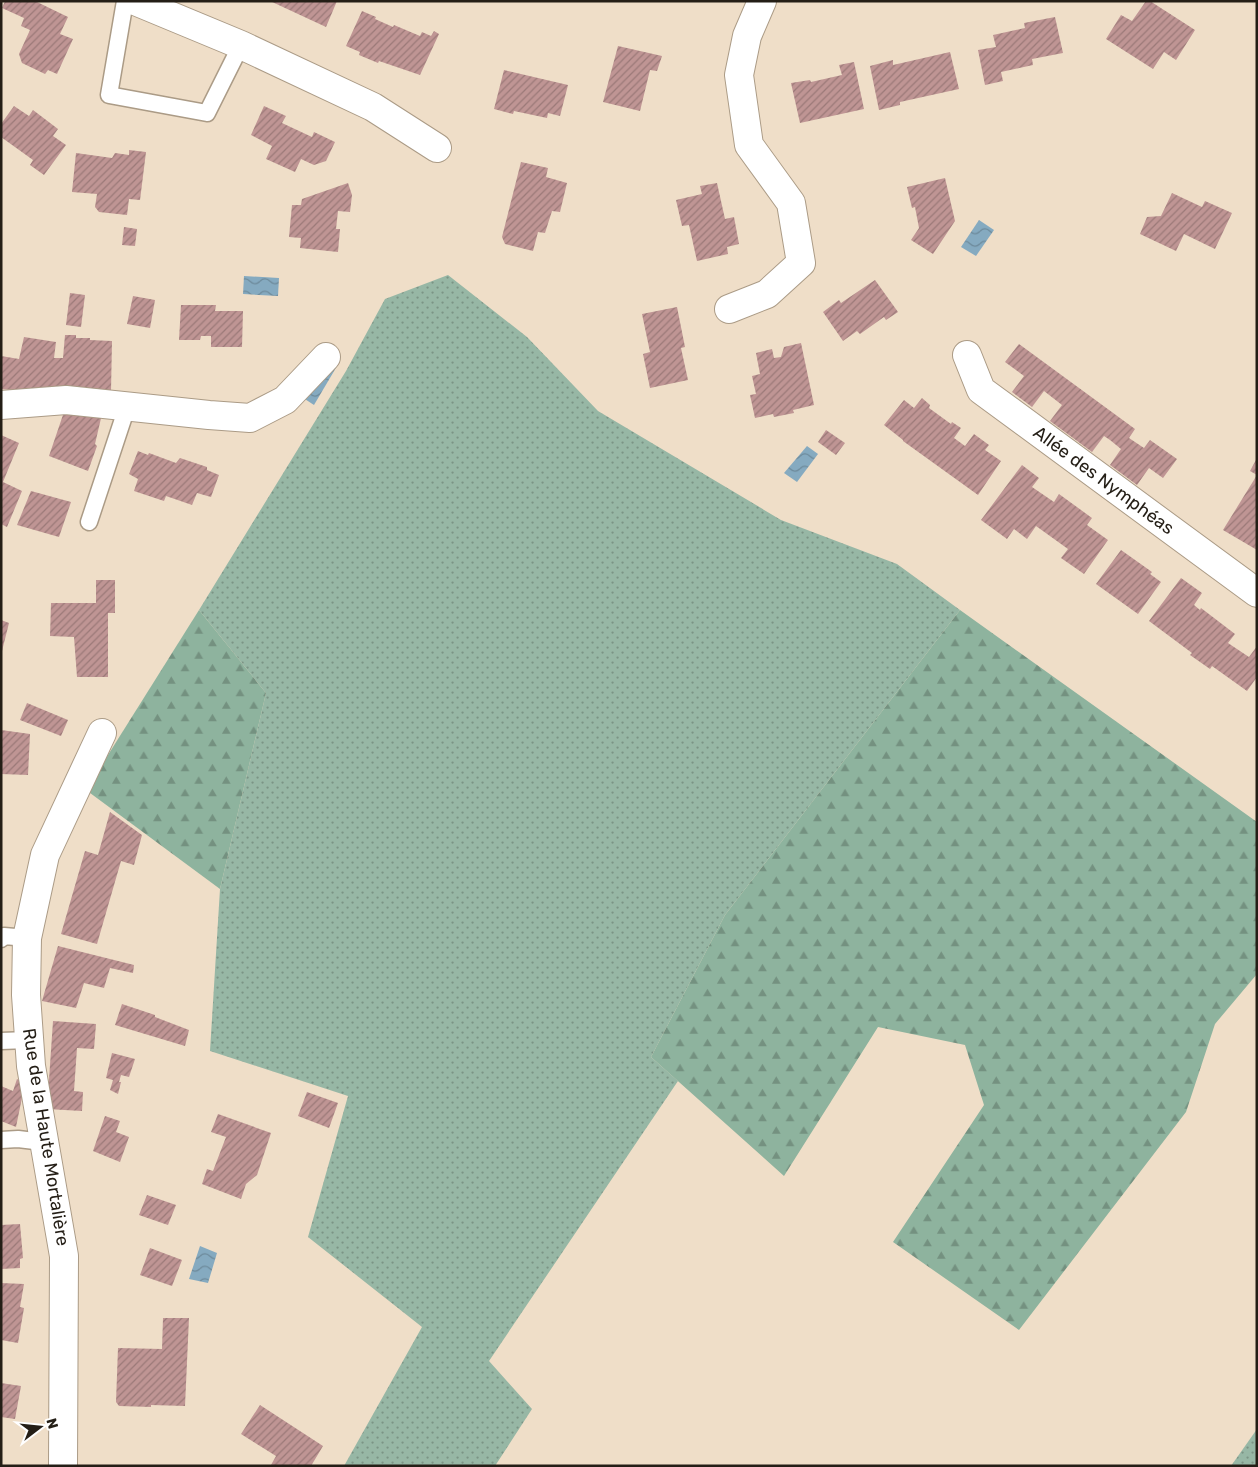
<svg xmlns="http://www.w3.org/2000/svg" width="1258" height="1467" font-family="Rubik,sans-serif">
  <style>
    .grass { fill: url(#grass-dots) }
    .forest { fill: url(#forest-firs) }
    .water { fill: url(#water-waves) }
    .building { fill: url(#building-hatch) }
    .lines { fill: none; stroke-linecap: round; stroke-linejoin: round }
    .lane-casing { stroke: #ab9b86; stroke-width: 19 }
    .street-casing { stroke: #ab9b86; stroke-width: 30 }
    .lane { stroke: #fff; stroke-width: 16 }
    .street { stroke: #fff; stroke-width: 28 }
    .labels { text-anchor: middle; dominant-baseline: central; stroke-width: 5; stroke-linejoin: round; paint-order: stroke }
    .street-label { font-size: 18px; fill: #241e16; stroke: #fff }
  </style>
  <defs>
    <pattern id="grass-dots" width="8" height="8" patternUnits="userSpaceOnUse" patternTransform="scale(1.25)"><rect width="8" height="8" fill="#97b7a5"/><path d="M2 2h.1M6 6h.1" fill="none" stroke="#7b9485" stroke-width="1.8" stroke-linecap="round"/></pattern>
    <pattern id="forest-firs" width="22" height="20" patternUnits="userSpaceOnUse" patternTransform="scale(1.25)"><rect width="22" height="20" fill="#8eb39e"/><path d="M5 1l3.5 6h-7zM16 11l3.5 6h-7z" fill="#749180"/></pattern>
    <pattern id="water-waves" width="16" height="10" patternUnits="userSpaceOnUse" patternTransform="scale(1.25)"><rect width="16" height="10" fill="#85aac0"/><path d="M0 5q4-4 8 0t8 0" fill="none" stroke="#6d8a9b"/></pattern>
    <pattern id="building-hatch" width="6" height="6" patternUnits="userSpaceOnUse" patternTransform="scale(1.25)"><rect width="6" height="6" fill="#bf9594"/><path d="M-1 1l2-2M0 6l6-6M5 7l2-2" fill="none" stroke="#9b7978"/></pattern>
  </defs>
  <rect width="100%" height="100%" fill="#efdec8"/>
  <g class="grass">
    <path d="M448 275 527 337 598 411 781 520 897 564 960 610 725 915 651 1057 678 1081 489 1361 532 1409 495 1466H344L422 1327 308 1237 348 1096 210 1051 220 889 266 693 199 610 346 371 385 299Z"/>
    <path d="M1257 1429V1466H1231Z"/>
  </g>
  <g class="forest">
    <path d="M199 610 266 693 220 889 86 790Z"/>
    <path d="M960 610 1257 822V974L1215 1024 1186 1112 1019 1330 893 1242 984 1105 965 1045 878 1027 784 1176 651 1057 725 915Z"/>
  </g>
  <g class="water">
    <path d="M979 220 994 230 976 256 961 247Z"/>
    <path d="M244 276 279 278 278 296 243 294Z"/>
    <path d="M317 348 340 361 314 405 291 390Z"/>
    <path d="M807 446 818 454 797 482 784 473Z"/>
    <path d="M200 1246 217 1253 208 1283 189 1279Z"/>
  </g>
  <g class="building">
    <path d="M5 1H35L68 17 60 34 73 39 57 74 48 70 45 74 22 63 19 54 30 30 21 26 24 18 2 8Z"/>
    <path d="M270 1H337L326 27Z"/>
    <path d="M1146 1H1150L1195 30 1176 60 1164 52 1153 69 1106 39 1121 15 1132 21Z"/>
    <path d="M362 11 376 17 375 19 393 27 394 25 420 36 422 32 431 36 434 31 439 34 420 75 379 61 378 63 359 55 360 52 346 46Z"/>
    <path d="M1055 17 1063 53 1032 59 1033 65 1001 72 1003 81 985 85 978 50 996 47 993 35 1025 28 1024 23Z"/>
    <path d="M618 46 662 56 657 71 650 70 640 111 603 102Z"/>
    <path d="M950 52 959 89 900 102V105L879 110 870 66 893 60V65Z"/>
    <path d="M854 62 864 109 800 123 791 83 810 80 811 82 842 75 839 65Z"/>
    <path d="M504 70 568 85 560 116 548 113 547 118 514 111 513 114 494 109Z"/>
    <path d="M14 106 29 116 33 110 58 129 53 136 66 145 44 175 30 165 33 160 1 137V124Z"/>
    <path d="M264 106 286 116 282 123 312 137 314 132 335 142 326 161 314 165 301 159 295 172 266 159 272 146 251 135Z"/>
    <path d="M129 150 146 152 140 200 129 199 127 215 99 212 95 207 97 194 72 192 76 153 112 158 115 153 129 155Z"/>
    <path d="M521 162 548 168 546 177 567 183 560 212 552 211 545 233 538 232 533 251 505 244 502 237Z"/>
    <path d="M945 178 955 221 933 254 911 240 919 228 915 207 912 208 907 187Z"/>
    <path d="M348 183 352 195 350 212 338 211 336 229H340L338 252 300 248 301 238 289 237 292 205H301L302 199Z"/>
    <path d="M717 183 725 219 734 217 739 244 727 247 728 254 697 261 689 225 682 226 676 200 702 194 700 186Z"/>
    <path d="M1172 193 1202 207 1205 201 1232 213 1215 249 1184 234 1176 251 1140 234 1147 217 1161 216Z"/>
    <path d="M124 227 137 229 135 246 122 245Z"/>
    <path d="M875 280 898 312 886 320 884 317 860 334 857 331 843 341 823 312 839 300 841 303Z"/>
    <path d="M70 293 85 295 81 327 66 325Z"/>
    <path d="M133 296 155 300 150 328 127 324Z"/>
    <path d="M181 305H216L215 311H243L242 347H211V336H201L200 340H179Z"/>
    <path d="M677 307 685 347 681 348 688 380 650 388 643 354 650 352 642 314Z"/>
    <path d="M65 335H76V338H90V340L112 341 111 391 66 390 52 393 1 389V356L19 359 24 337 56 342 54 358H63Z"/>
    <path d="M801 343 814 405 793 410 794 413 774 417 773 414 755 418 750 395 756 394 752 376 760 374 756 353 772 349 774 358 781 357 784 347Z"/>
    <path d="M1019 344 1135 429 1129 438 1144 448 1150 440 1177 459 1163 478 1149 468 1137 485 1110 465 1121 449 1110 440 1104 436 1092 452 1050 421 1062 405 1044 391 1032 407 1012 392 1024 376 1005 362Z"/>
    <path d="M922 398 930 405 929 408 951 424 952 422 961 428 954 438 965 446 974 434 989 445 985 450 1001 461 978 495 903 441V440L884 425 904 400 914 408Z"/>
    <path d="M65 409 102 414 95 444 97 446 88 471 49 456Z"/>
    <path d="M826 430 845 443 836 455 818 442Z"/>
    <path d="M1 435 19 443 3 482 22 491 7 527 1 524Z"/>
    <path d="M138 451 148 455 149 453 176 463 180 458 207 467V470L219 475 211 497 197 493 192 505 166 496 164 501 134 491 138 479 129 474Z"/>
    <path d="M1257 458V475L1250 471Z"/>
    <path d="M1022 465 1039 478 1032 487 1054 502 1059 494 1092 518 1087 525 1108 540 1084 574 1061 558 1068 549 1036 526 1027 539 1014 529 1007 539 981 520Z"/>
    <path d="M1257 475V550L1223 530Z"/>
    <path d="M31 491 71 502 59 537 17 525Z"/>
    <path d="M1121 550 1152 572 1150 574 1161 582 1138 614 1096 584Z"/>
    <path d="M1181 578 1202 593 1194 605 1200 610 1201 608 1235 634 1228 643 1249 657 1257 646V677L1247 691 1212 666 1210 669 1190 655 1192 653 1149 621Z"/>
    <path d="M96 580H115V613H108V677H77L74 637 50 636 51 603H96Z"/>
    <path d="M1 620 9 623 2 651H1Z"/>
    <path d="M27 703 68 720 61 736 20 720Z"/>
    <path d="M1 730 30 734 28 775 1 774Z"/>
    <path d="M110 812 142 835 134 865 121 861 97 944 61 934 85 851 98 855Z"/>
    <path d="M58 946 134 965 133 973 110 968 104 988 84 983 76 1008 42 1001Z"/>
    <path d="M122 1004 155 1015V1017L189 1030 185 1046 115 1025Z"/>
    <path d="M53 1021 96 1024 94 1049 77 1048 74 1091 83 1092 82 1111 47 1109Z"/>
    <path d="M112 1053 135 1059 129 1077 121 1075 119 1082H121L118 1094 110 1090 113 1080 106 1078Z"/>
    <path d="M17 1079 25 1083 16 1127 1 1121V1086L13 1091Z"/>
    <path d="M307 1092 338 1103 329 1128 298 1116Z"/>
    <path d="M218 1114 271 1133 257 1175 246 1184 241 1199 202 1184 207 1169 213 1171 226 1137 211 1132Z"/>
    <path d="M105 1116 120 1121 116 1132 129 1137 120 1162 93 1151Z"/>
    <path d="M147 1195 176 1205 168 1225 139 1215Z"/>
    <path d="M20 1224 23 1258 20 1259V1268L1 1269V1225Z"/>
    <path d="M150 1248 182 1260 172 1286 140 1275Z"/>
    <path d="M1 1283 24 1284 20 1307 24 1308 18 1343 1 1340Z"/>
    <path d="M163 1318H189L185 1406 151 1405V1407L119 1406 116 1402 118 1348 162 1349Z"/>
    <path d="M1 1383 21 1386 15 1419 1 1417Z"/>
    <path d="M260 1405 323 1446 311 1466H272L271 1465 276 1456 241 1434Z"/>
  </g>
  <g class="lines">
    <g class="lane-casing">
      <g id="lane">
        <path d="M125 1 109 95 207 113 241 45"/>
        <path d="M89 522 127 407"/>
        <path d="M1 939 4 936 27 938"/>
        <path d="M1 1041 28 1040"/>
        <path d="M1 1140 18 1139 43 1142"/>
      </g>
    </g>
    <g class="street-casing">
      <g id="street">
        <path d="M135 1 241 45 373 107 437 148"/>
        <path d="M729 309 767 294 801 263 791 203 749 145 739 75 747 36 762 1"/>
        <path id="s1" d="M967 355 981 390 1257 593"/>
        <path d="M1 405 66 400 209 415 250 418 285 400 326 357"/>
        <path d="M63 1466 64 1256 31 1066 26 995 27 938 45 855 102 733"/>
      </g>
    </g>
    <use href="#lane" class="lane"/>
    <use href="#street" class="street"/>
  </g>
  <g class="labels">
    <g class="street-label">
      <text stroke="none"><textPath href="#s1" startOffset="190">Allée des Nymphéas</textPath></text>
      <text transform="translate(46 1137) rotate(81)">Rue de la Haute Mortalière</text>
    </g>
  </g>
  <rect width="1258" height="1467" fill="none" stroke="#241e16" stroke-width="5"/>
  <g transform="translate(40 1427) rotate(74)" stroke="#ffffff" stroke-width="4" paint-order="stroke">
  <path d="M0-4L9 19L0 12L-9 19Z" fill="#241e16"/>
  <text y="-8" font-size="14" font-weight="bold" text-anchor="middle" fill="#241e16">N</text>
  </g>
</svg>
